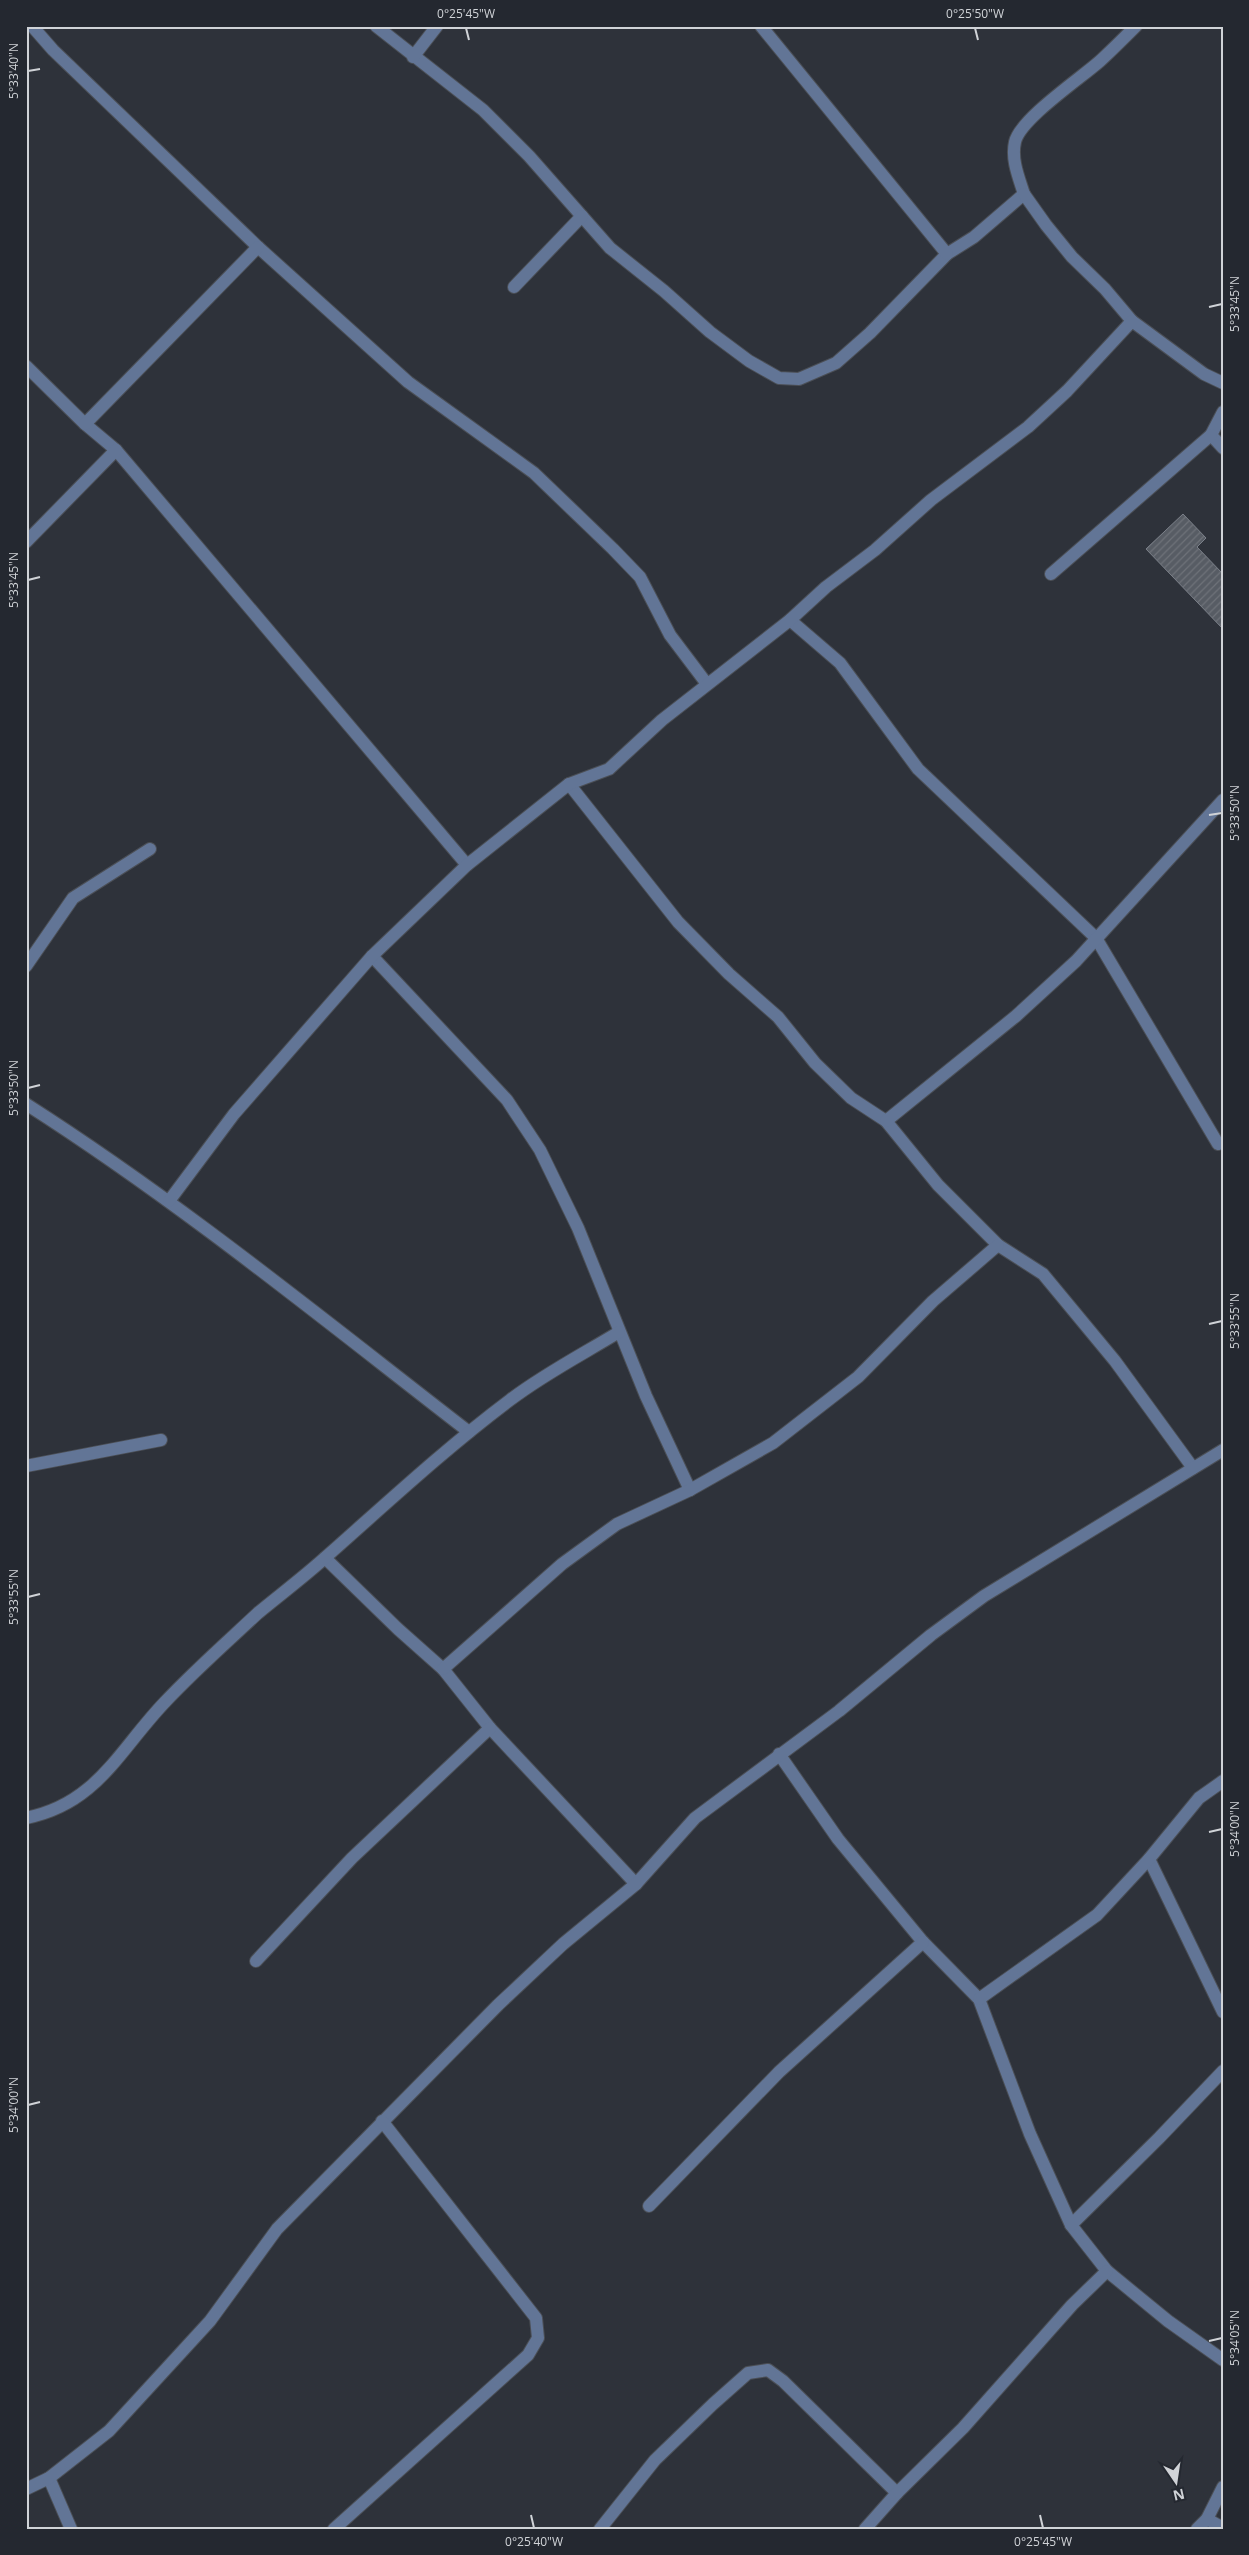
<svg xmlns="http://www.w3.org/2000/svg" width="1249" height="2555" font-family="'Open Sans',sans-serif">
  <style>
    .building { fill: url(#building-hatch); stroke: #7b8089 }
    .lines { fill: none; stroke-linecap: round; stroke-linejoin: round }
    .minor-casing { stroke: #4b4f56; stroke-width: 14 }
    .minor { stroke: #627596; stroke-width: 12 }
    .ticks { fill: none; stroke: #d0d3d7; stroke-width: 2 }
    .neatline { fill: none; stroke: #d0d3d7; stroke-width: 2 }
    .ticks-label { font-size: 12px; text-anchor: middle; fill: #d0d3d7 }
  </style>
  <defs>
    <pattern id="building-hatch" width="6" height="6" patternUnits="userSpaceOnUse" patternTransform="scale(1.25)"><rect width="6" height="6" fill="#575c64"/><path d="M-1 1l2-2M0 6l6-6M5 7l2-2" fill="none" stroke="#6e7279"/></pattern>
  </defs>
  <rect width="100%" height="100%" fill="#2e323a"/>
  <path class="building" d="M1183 514 1206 538 1197 547 1223 574V629L1146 549Z"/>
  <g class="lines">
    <g class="minor-casing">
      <g id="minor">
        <path d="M32 26 53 50 258 247 408 382 534 473 613 549 640 577 670 635 707 684"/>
        <path d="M376 26 483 110 529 156 610 248 664 291 710 332 749 361 779 378 799 379 836 363 870 333 947 254 974 237 1024 194C1019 178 1011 160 1015 142 1020 119 1081 78 1100 61 1112 50 1124 38 1136 26"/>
        <path d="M761 26 947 254"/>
        <path d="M413 57 437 26"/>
        <path d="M1024 194 1046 225 1072 257 1105 289 1132 321"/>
        <path d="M514 287 582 216"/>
        <path d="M26 366 85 424 116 450 467 865"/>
        <path d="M1223 412 1211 435 1223 448"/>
        <path d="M85 424 258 247"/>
        <path d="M26 542 116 450"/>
        <path d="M1051 574 1211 435"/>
        <path d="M790 620 840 663 918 769 1096 938 1218 1144"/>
        <path d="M569 784 678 922 729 974 778 1017 815 1063 851 1098 886 1121 938 1185 998 1245 1043 1274 1115 1361 1193 1468"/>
        <path d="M372 956 507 1100 540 1150 578 1228 646 1396 690 1490"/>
        <path d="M26 966 73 898 150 849"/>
        <path d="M26 1104C181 1203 324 1320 469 1432"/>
        <path d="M886 1121 1016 1016 1076 961 1223 800"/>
        <path d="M169 1201 234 1114 372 956 467 865 569 784 609 769 662 720 790 620 826 587 875 550 931 500 1028 427 1067 391 1132 321 1204 374 1223 383"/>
        <path d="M26 1466 161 1440"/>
        <path d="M325 1558 398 1629 443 1669 490 1728 636 1884"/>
        <path d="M443 1669 562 1564 617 1524 690 1490 773 1443 858 1377 933 1301 998 1245"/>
        <path d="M779 1754 838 1839 923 1942 979 1999 1030 2134 1071 2225 1107 2271 1168 2321 1223 2360"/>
        <path d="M26 1818C97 1804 119 1750 165 1702 194 1671 227 1642 258 1613 281 1594 305 1576 327 1556 387 1503 446 1448 510 1400 544 1374 583 1354 619 1332"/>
        <path d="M1149 1859 1223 2012"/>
        <path d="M256 1961 352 1858 490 1728"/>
        <path d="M979 1999 1097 1915 1149 1859 1199 1798 1223 1781"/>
        <path d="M649 2206 779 2072 923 1942"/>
        <path d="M1071 2225 1159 2138 1223 2071"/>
        <path d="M49 2478 71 2529"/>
        <path d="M26 2489 49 2478 109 2431 210 2321 277 2229 498 2005 563 1944 636 1884 695 1818 839 1711 931 1635 984 1596 1223 1450"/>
        <path d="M1207 2519 1223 2528"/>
        <path d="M334 2529 528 2355 538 2338 536 2318 382 2121"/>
        <path d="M600 2529 655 2460 713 2404 748 2373 768 2370 783 2381 897 2493"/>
        <path d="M865 2529 897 2493 963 2428 1072 2305 1107 2271"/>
        <path d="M1197 2529 1207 2519 1223 2487"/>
      </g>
    </g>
    <use href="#minor" class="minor"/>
  </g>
  <path class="ticks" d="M466 28 469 40M975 28 978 40M28 71 40 69M1209 307 1222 304M28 580 40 577M1209 815 1222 813M28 1088 40 1085M1209 1324 1222 1321M28 1597 40 1594M1209 1832 1222 1829M28 2105 40 2102M1209 2341 1222 2338M531 2515 534 2528M1040 2515 1043 2528"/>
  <rect width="1249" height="2555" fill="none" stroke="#242830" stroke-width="55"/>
  <g transform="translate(1176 2482) rotate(167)" stroke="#242830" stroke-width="4" paint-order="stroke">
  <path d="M0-4L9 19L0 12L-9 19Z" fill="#d0d3d7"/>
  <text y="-8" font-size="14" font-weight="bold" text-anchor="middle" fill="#d0d3d7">N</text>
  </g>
  <rect x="28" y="28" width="1194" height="2500" class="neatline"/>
  <g class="ticks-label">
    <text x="466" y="18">0°25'45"W</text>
    <text x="975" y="18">0°25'50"W</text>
    <text transform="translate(14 71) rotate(-90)" y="4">5°33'40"N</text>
    <text transform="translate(1235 304) rotate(-90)" y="4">5°33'45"N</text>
    <text transform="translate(14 580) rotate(-90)" y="4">5°33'45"N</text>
    <text transform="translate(1235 813) rotate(-90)" y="4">5°33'50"N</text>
    <text transform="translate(14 1088) rotate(-90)" y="4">5°33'50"N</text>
    <text transform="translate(1235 1321) rotate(-90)" y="4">5°33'55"N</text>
    <text transform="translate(14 1597) rotate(-90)" y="4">5°33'55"N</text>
    <text transform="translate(1235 1829) rotate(-90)" y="4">5°34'00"N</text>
    <text transform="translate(14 2105) rotate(-90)" y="4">5°34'00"N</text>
    <text transform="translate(1235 2338) rotate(-90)" y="4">5°34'05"N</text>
    <text x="534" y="2546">0°25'40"W</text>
    <text x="1043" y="2546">0°25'45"W</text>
  </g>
</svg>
